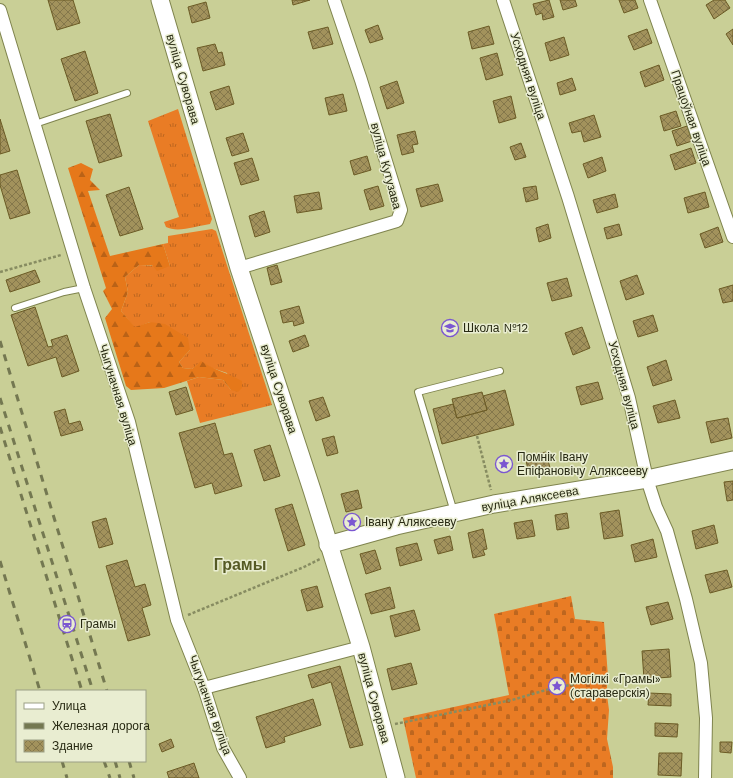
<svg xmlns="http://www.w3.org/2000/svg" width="733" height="778" font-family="'Work Sans',sans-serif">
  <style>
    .grass { fill: url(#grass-tufts) }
    .forest { fill: url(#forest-firs) }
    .cemetery { fill: url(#cemetery-stones) }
    .building { fill: url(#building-cross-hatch); stroke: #6b5b25 }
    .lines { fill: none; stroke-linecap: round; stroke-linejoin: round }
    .lane-casing { stroke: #7f844e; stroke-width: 8 }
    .street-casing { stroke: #7f844e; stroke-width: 14 }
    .secondary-casing { stroke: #7f844e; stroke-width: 19 }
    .path { stroke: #878c61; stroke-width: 2.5; stroke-dasharray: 3 2; stroke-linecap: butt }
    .lane { stroke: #fff; stroke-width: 6 }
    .street { stroke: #fff; stroke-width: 12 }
    .secondary { stroke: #fff; stroke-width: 17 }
    .rail { stroke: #747851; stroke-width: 3; stroke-dasharray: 7 7; stroke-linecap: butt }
    .labels { text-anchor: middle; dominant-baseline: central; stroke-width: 3; stroke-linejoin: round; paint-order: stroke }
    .street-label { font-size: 12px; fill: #272912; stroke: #e9edd1 }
    .poi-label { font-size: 12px; fill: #272912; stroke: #e9edd1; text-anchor: start }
    .district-label { font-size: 16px; font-weight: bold; fill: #555a24; stroke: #e9edd1 }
  </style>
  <defs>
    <pattern id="grass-tufts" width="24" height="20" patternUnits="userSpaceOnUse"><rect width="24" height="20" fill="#e97c25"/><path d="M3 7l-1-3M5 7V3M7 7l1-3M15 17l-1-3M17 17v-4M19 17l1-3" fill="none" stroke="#bd661f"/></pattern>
    <pattern id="forest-firs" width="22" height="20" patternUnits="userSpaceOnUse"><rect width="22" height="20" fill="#e6781a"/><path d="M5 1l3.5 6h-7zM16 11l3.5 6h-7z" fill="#ba6216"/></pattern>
    <pattern id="cemetery-stones" width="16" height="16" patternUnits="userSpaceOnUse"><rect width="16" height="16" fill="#e97c25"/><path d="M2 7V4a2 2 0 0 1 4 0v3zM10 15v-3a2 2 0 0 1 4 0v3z" fill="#bd661f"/></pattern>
    <pattern id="building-cross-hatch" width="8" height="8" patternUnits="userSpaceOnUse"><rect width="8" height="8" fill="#a2925c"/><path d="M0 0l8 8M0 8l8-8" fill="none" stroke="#84774b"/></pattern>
  </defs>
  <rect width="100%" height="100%" fill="#c9cf96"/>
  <g class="grass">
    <path d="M178 109 212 219 210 224C196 226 178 233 166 227L164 222 179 217 148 121Z"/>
    <path d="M212 229 216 231 272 405 200 423 187 381 199 377 223 380 231 390 227 373 212 368 201 362 192 369 183 368 179 362 190 350 150 322 135 328 121 311 128 292 125 277 139 265 170 266 163 244 168 243V236Z"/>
  </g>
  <path class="forest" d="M81 163 93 169 90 180 100 190 88 191 110 256 163 244 170 266 157 271 152 265H139L125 277 128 292 121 311 135 327 150 322 165 324 188 338 190 350 179 362 183 368 192 369 201 361C214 370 228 373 242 381V388L238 392 231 390 223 380 199 377 164 388 131 390 126 386 105 318 112 309 103 291 106 288 68 168Z"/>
  <path class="cemetery" d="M571 596 575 619 604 622 608 677 607 678V695L609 710 607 739 613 767V778H416L403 718 509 695 494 614Z"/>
  <g class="building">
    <path d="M48 0H73L80 23 57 30Z"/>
    <path d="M292 0H310L293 5Z"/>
    <path d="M549 0 554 17 543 20 542 13 536 15 533 4Z"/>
    <path d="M560 0H575L577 6 563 10Z"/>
    <path d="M619 0H635L638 8 624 13Z"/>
    <path d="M714 0H725L730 8 714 19 706 5Z"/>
    <path d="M206 2 210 18 192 23 188 7Z"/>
    <path d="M378 25 383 39 370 43 365 30Z"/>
    <path d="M489 26 494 44 472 49 468 32Z"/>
    <path d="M328 27 333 44 313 49 308 32Z"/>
    <path d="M647 29 652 43 634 50 628 36Z"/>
    <path d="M733 29V45L726 34Z"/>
    <path d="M564 37 569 55 550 61 545 43Z"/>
    <path d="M215 44 218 53 222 52 225 65 203 71 197 48Z"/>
    <path d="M85 51 98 93 75 101 61 59Z"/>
    <path d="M497 53 503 75 486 80 480 58Z"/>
    <path d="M659 65 664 80 645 87 640 72Z"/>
    <path d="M572 78 576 90 560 95 557 83Z"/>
    <path d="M397 81 404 103 387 109 380 87Z"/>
    <path d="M229 86 234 104 216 110 210 92Z"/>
    <path d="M343 94 347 111 329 115 325 98Z"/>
    <path d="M511 96 516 118 499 123 493 101Z"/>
    <path d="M676 111 681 126 664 131 660 116Z"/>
    <path d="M110 114 122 156 99 163 86 121Z"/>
    <path d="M594 115 601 137 584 142 581 131 572 133 569 123Z"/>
    <path d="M0 119 10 151 0 154Z"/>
    <path d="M687 126 692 141 677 146 672 131Z"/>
    <path d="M415 131 418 144 412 145 414 152 402 155 397 135Z"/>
    <path d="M243 133 249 151 232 156 226 138Z"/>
    <path d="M521 143 526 157 515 160 510 147Z"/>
    <path d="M691 148 696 163 675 170 670 155Z"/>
    <path d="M367 156 371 170 354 175 350 161Z"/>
    <path d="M602 157 606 171 588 178 583 164Z"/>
    <path d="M252 158 259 180 241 185 234 163Z"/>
    <path d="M17 170 30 213 10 219 0 185V175Z"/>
    <path d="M438 184 443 201 421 207 416 189Z"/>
    <path d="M378 186 384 206 370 210 364 190Z"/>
    <path d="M536 186 538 199 526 202 523 188Z"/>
    <path d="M129 187 143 229 120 236 106 195Z"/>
    <path d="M319 192 322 209 297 213 294 196Z"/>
    <path d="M705 192 709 207 688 213 684 198Z"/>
    <path d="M615 194 618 207 597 213 593 200Z"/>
    <path d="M264 211 270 232 255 237 249 216Z"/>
    <path d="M548 224 551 238 539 242 536 228Z"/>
    <path d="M619 224 622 235 607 239 604 228Z"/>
    <path d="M718 227 723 242 705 248 700 234Z"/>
    <path d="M277 265 282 282 271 285 267 268Z"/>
    <path d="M35 270 40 282 10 292 6 280Z"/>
    <path d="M637 275 644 294 626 300 620 281Z"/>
    <path d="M567 278 572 296 552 301 547 283Z"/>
    <path d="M733 285V301L723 303 719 289Z"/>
    <path d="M299 306 304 323 294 326 293 321 283 323 280 311Z"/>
    <path d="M35 307 48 347 53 346 51 340 67 335 79 371 62 377 56 357 28 366 11 315Z"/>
    <path d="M653 315 658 331 638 337 633 321Z"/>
    <path d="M582 327 590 348 573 355 565 333Z"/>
    <path d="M305 335 309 346 293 352 289 341Z"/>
    <path d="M666 360 672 380 653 386 647 367Z"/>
    <path d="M598 382 603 399 581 405 576 387Z"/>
    <path d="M186 387 193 410 176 415 169 392Z"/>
    <path d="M505 390 514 425 442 444 433 409 453 404 457 418 487 410 483 396Z"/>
    <path d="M482 392 487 410 457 418 452 399Z"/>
    <path d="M323 397 330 416 316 421 309 401Z"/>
    <path d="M675 400 680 418 658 423 653 406Z"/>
    <path d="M65 409 69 424 80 421 83 430 61 436 54 412Z"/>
    <path d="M728 418 732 438 711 443 706 422Z"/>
    <path d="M215 423 224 455 232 453 242 486 215 494 212 483 195 488 179 433Z"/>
    <path d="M334 436 338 453 327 456 322 439Z"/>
    <path d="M270 445 280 476 264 481 254 450Z"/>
    <path d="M546 452 550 468 529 473 525 457Z"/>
    <path d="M733 481V500L727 501 724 482Z"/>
    <path d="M358 490 362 508 346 512 341 494Z"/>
    <path d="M292 504 305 545 288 551 275 509Z"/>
    <path d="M619 510 623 536 604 539 600 513Z"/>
    <path d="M567 513 569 528 557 530 555 515Z"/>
    <path d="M106 518 113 544 99 548 92 522Z"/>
    <path d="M532 520 535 536 517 539 514 523Z"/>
    <path d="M714 525 718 543 696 549 692 531Z"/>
    <path d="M483 529 487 549 483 550 485 555 473 558 468 533Z"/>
    <path d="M450 536 453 550 438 554 434 540Z"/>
    <path d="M653 539 657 557 635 562 631 545Z"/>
    <path d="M417 543 422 560 400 566 396 548Z"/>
    <path d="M375 550 381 569 366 574 360 554Z"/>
    <path d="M127 560 135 587 145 584 151 605 142 608 150 635 128 641 106 566Z"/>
    <path d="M727 570 732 587 710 593 705 575Z"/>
    <path d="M317 586 323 607 307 611 301 590Z"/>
    <path d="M390 587 395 608 371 614 365 594Z"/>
    <path d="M668 602 673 619 651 625 646 607Z"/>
    <path d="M414 610 420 630 395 637 390 616Z"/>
    <path d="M669 649 671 677 644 679 642 651Z"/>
    <path d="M411 663 417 684 392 690 387 669Z"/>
    <path d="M340 666 363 745 350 748 331 682 312 688 308 675Z"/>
    <path d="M649 693 671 694V706L648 705Z"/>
    <path d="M313 699 321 725 284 737 285 742 266 748 256 717Z"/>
    <path d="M655 723 678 724 677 737 655 736Z"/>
    <path d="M171 739 174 747 162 752 159 744Z"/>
    <path d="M720 742H732L731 753 720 752Z"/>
    <path d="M659 753H682L681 776 658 775Z"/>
    <path d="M194 763 199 778H169L167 772Z"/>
  </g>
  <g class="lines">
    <g class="lane-casing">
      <g id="lane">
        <path d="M35 124 127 93"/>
        <path d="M15 308 64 292 84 288"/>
        <path d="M454 512 418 392 500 371"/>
      </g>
    </g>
    <g class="street-casing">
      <g id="street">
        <path d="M503 0 568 197 629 398 647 479 656 507 667 531 686 599 701 663 706 718 705 778"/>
        <path d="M650 0 733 237"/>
        <path d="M0 10 84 288 129 422 177 620 204 688 223 748 240 778"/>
        <path d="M239 268 397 221 401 210 361 80 334 0"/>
        <path d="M204 688 361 647"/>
      </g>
    </g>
    <g class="secondary-casing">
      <g id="secondary">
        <path d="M160 0 239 268 312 490 361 647 396 778"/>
        <path d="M328 545 396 526 494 504 647 479 733 460"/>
      </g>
    </g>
    <g class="path">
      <path d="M0 272 61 255"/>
      <path d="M477 436 491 490"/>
      <path d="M188 615 304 567 320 559"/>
      <path d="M395 724 512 700 553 688 576 684"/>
    </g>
    <use href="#lane" class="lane"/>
    <use href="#street" class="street"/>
    <use href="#secondary" class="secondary"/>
    <g class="rail">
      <path d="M0 341 107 691"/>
      <path d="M0 398 93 691"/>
      <path d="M0 427 82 691"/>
      <path d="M0 561 40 691"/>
      <path d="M62 761 67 778"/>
      <path d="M104 761 110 778"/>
      <path d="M115 761 120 778"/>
      <path d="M129 761 134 778"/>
    </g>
  </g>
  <defs>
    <g id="school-ring" transform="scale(0.9)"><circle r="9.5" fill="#e9edd1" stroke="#7b57d1" stroke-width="1.5"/><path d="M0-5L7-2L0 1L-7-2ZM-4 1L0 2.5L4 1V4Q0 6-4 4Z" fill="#7b57d1"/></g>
    <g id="sight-ring" transform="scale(0.9)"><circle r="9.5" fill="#e9edd1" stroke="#7b57d1" stroke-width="1.5"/><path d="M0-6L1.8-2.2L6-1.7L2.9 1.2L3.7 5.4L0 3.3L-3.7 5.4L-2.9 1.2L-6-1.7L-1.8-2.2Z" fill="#7b57d1"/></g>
    <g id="station-ring" transform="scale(0.9)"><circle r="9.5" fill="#e9edd1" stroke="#7b57d1" stroke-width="1.5"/><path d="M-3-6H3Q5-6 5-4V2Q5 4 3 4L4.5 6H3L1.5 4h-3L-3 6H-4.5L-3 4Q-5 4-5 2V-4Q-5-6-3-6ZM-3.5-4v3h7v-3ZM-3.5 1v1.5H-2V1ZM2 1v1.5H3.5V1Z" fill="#7b57d1"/></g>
  </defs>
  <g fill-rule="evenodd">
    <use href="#school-ring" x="450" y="328"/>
    <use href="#sight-ring" x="504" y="464"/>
    <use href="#sight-ring" x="352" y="522"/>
    <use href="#station-ring" x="67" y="624"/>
    <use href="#sight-ring" x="557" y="686"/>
  </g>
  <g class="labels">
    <g class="street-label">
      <text transform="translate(528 76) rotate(72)">Усходняя вуліца</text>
      <text transform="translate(183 79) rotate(74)">вуліца Суворава</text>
      <text transform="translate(691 118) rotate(71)">Працоўная вуліца</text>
      <text transform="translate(386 166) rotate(75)">вуліца Кутузава</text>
      <text transform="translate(624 385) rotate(75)">Усходняя вуліца</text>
      <text transform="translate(279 389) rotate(72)">вуліца Суворава</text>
      <text transform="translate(118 395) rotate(73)">Чыгуначная вуліца</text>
      <text transform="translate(530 499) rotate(-10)">вуліца Аляксеева</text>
      <text transform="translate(374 698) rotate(75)">вуліца Суворава</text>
      <text transform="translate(210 705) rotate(70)">Чыгуначная вуліца</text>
    </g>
    <g class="poi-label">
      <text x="463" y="328">Школа №12</text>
      <text x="517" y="457">Помнік Івану<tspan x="517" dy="14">Епіфановічу Аляксееву</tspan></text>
      <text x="365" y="522">Івану Аляксееву</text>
      <text x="80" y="624">Грамы</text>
      <text x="570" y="679">Могілкі «Грамы»<tspan x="570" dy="14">(стараверскія)</tspan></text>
    </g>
    <g class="district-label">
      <text x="240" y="564">Грамы</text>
    </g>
  </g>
  <rect x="16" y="690" width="130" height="72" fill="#e9edd1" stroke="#9b9f85"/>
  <rect x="24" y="703" width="20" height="6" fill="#ffffff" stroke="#9b9f85"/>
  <text x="52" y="710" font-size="12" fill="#272912">Улица</text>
  <rect x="24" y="723" width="20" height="6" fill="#747851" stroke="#9b9f85"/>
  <text x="52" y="730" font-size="12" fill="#272912">Железная дорога</text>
  <rect x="24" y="740" width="20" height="12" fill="url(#building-cross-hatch)" stroke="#9b9f85"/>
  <text x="52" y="750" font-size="12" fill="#272912">Здание</text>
</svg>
